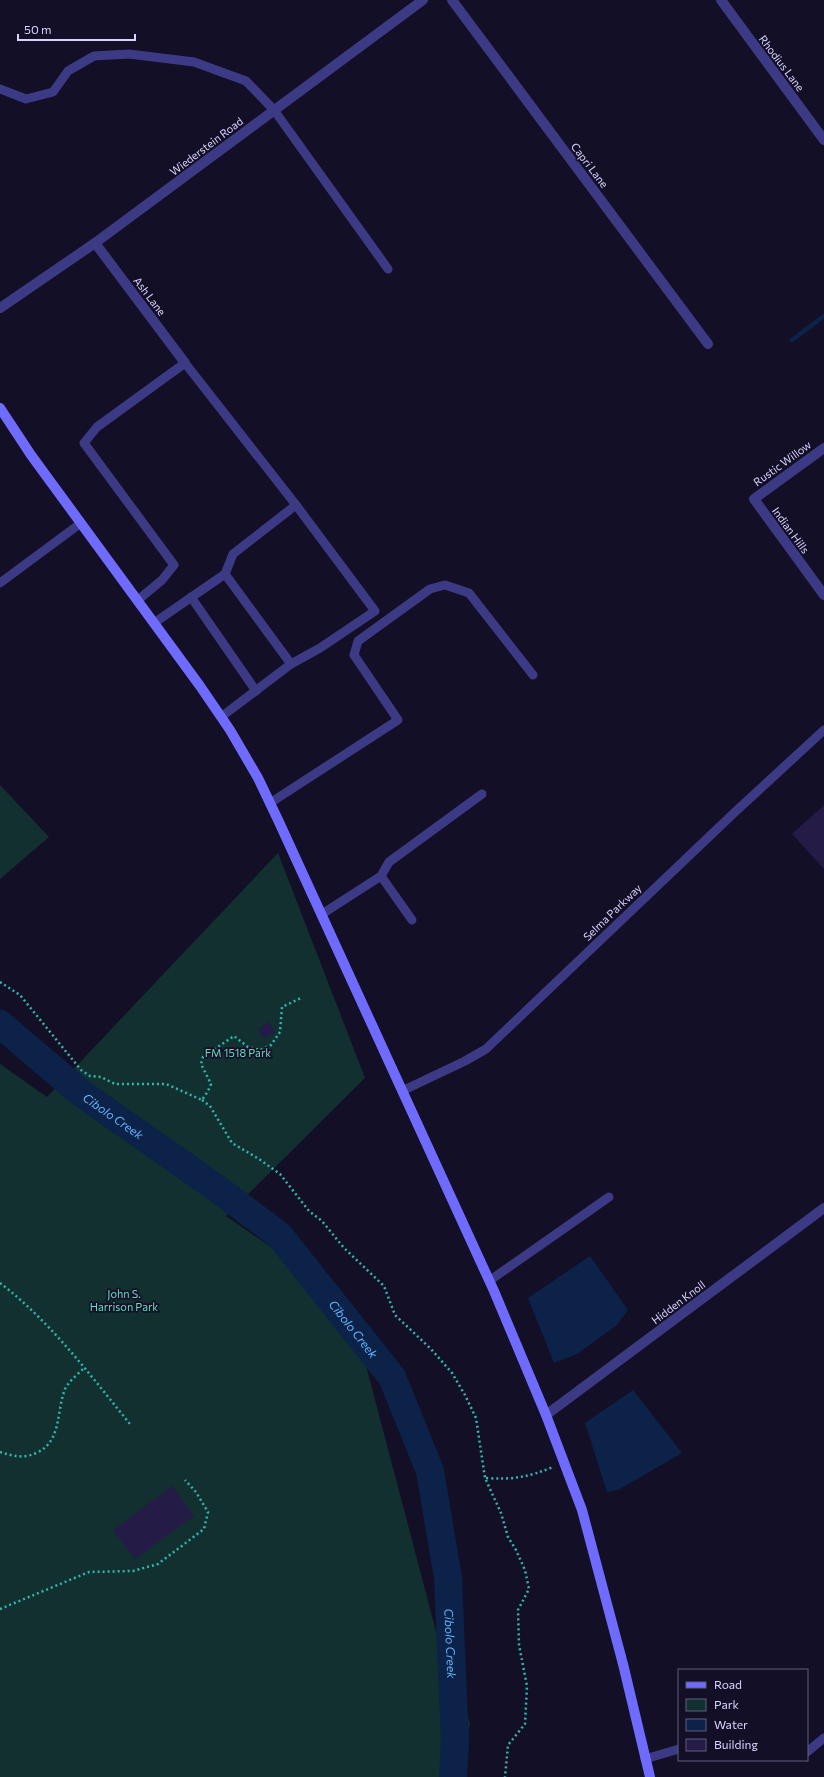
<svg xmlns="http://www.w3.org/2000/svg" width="824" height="1777" font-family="Commissioner,sans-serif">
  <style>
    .green { fill: #12302f }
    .water { fill: #0c2248 }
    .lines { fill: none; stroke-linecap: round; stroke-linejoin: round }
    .stream { stroke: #0c2248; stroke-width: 4.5 }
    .river { stroke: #0c2248; stroke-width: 28 }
    .building { fill: #241b47 }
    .path { stroke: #2fb8b0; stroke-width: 2.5; stroke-dasharray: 2 3; stroke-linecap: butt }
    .service { stroke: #3d3a85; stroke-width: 9 }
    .minor { stroke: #3d3a85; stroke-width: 10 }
    .secondary { stroke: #6f6bff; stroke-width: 10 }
    .labels { text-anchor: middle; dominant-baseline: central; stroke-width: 3.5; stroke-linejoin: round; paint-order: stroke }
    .street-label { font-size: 11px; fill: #d9d4ff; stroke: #130f26 }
    .park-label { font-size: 11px; fill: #5fe0c0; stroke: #130f26 }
    .water-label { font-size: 12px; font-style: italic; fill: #62b6ff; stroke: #130f26 }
  </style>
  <rect width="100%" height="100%" fill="#130f26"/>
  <g class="green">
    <path d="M0 785 49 837 0 879Z"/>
    <path d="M278 853 365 1078 226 1216 349 1301 437 1635 470 1723 460 1777H0V1064L47 1097Z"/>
  </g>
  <g class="water">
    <path d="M590 1256 628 1310 617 1325 577 1354 554 1363 528 1298Z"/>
    <path d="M633 1390 682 1453 618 1490 607 1492 585 1423Z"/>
  </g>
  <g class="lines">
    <path class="stream" d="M792 340 824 316"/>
    <path class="river" id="s1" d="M0 1024 81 1093 215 1187 279 1235 392 1377 430 1471 448 1578 455 1742 453 1777"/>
  </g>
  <g class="building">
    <path d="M824 805V869L792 834Z"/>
    <path d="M268 1022 275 1032 264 1039 258 1029Z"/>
    <path d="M172 1486 194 1516 135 1559 113 1530Z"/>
  </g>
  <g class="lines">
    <g class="path">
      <path d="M0 982 20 995 81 1070 90 1076 101 1077 115 1084H166L202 1100 208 1091 211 1084 201 1064 203 1057 234 1036 248 1047 260 1050 271 1045 280 1032 282 1007 301 998"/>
      <path d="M202 1100 210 1106 232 1143 259 1159 280 1174 309 1211 322 1221 344 1248 384 1286 395 1315 431 1349 452 1373 465 1395 476 1418 485 1478 501 1513 508 1537 516 1550 525 1570 529 1589 518 1610 519 1645 527 1686 525 1724 508 1745 505 1777"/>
      <path d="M0 1283C51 1322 90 1375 130 1424"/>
      <path d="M0 1452C13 1456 23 1459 36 1453 62 1442 56 1412 65 1389 69 1381 78 1374 84 1368"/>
      <path d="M486 1478C512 1480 529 1477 553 1467"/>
      <path d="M0 1609 89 1572 133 1571 158 1564 204 1529 208 1512 196 1492 185 1480"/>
    </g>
    <g class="service">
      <path d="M0 89 26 99 53 92 68 71 94 56 129 54 194 62 246 81 274 110 388 269"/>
      <path d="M225 574 233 554 296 505"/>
      <path d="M0 583 81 523"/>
      <path d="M191 597 256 691"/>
      <path d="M138 600 162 580 174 565 84 443 97 427 185 363 296 505 375 611 320 648 291 664"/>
      <path d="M154 623 225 574 291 664 221 717"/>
      <path d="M270 803 398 720 354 655 358 641 430 589 445 585 469 593 533 675"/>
      <path d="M381 876 412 920"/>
      <path d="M322 914 381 876 389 862 482 794"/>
      <path d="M402 1091 465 1061 486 1049 735 812 824 730"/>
      <path d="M489 1281 609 1197"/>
      <path d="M807 1752 824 1738"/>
      <path d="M645 1759 679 1749"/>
    </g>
    <g class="minor">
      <path d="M452 0 708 344"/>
      <path d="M721 0 824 140"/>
      <path d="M95 243 185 363"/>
      <path d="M0 308 95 243 423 0"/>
      <path d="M824 448 754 499 824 595"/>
      <path d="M546 1415 824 1208"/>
    </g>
    <path class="secondary" d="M0 408 31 455 200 686 230 730 258 778 279 822 494 1291 546 1415 582 1510 623 1664 650 1777"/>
  </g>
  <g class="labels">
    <g class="street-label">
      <text transform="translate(782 63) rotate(53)">Rhodius Lane</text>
      <text transform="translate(206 146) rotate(-37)">Wiederstein Road</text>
      <text transform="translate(590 165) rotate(53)">Capri Lane</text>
      <text transform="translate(150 296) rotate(53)">Ash Lane</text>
      <text transform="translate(782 463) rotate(-36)">Rustic Willow</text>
      <text transform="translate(791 530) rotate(54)">Indian Hills</text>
      <text transform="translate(612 912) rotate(-44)">Selma Parkway</text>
      <text transform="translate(678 1302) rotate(-37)">Hidden Knoll</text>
    </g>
    <g class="park-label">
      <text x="238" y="1052">FM 1518 Park</text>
      <text x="124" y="1293">John S.<tspan x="124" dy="13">Harrison Park</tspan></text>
    </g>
    <g class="water-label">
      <text stroke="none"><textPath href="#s1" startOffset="146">Cibolo Creek</textPath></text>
      <text stroke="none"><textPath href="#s1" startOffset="470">Cibolo Creek</textPath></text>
      <text stroke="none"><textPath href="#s1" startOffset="807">Cibolo Creek</textPath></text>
    </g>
  </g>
  <rect x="678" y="1669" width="130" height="92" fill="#130f26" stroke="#625e7d"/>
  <rect x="686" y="1682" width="20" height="6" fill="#6f6bff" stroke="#625e7d"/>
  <text x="714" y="1689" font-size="12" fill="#d9d4ff">Road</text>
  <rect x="686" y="1699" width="20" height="12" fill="#12302f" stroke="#625e7d"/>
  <text x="714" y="1709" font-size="12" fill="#d9d4ff">Park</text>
  <rect x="686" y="1719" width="20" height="12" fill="#0c2248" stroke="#625e7d"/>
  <text x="714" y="1729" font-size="12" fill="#d9d4ff">Water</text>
  <rect x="686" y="1739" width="20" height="12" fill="#241b47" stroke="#625e7d"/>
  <text x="714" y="1749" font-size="12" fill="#d9d4ff">Building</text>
  <path d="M18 34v6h117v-6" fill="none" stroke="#d9d4ff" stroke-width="2"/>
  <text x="24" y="34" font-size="12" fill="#d9d4ff" stroke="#130f26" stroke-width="3" paint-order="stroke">50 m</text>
</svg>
